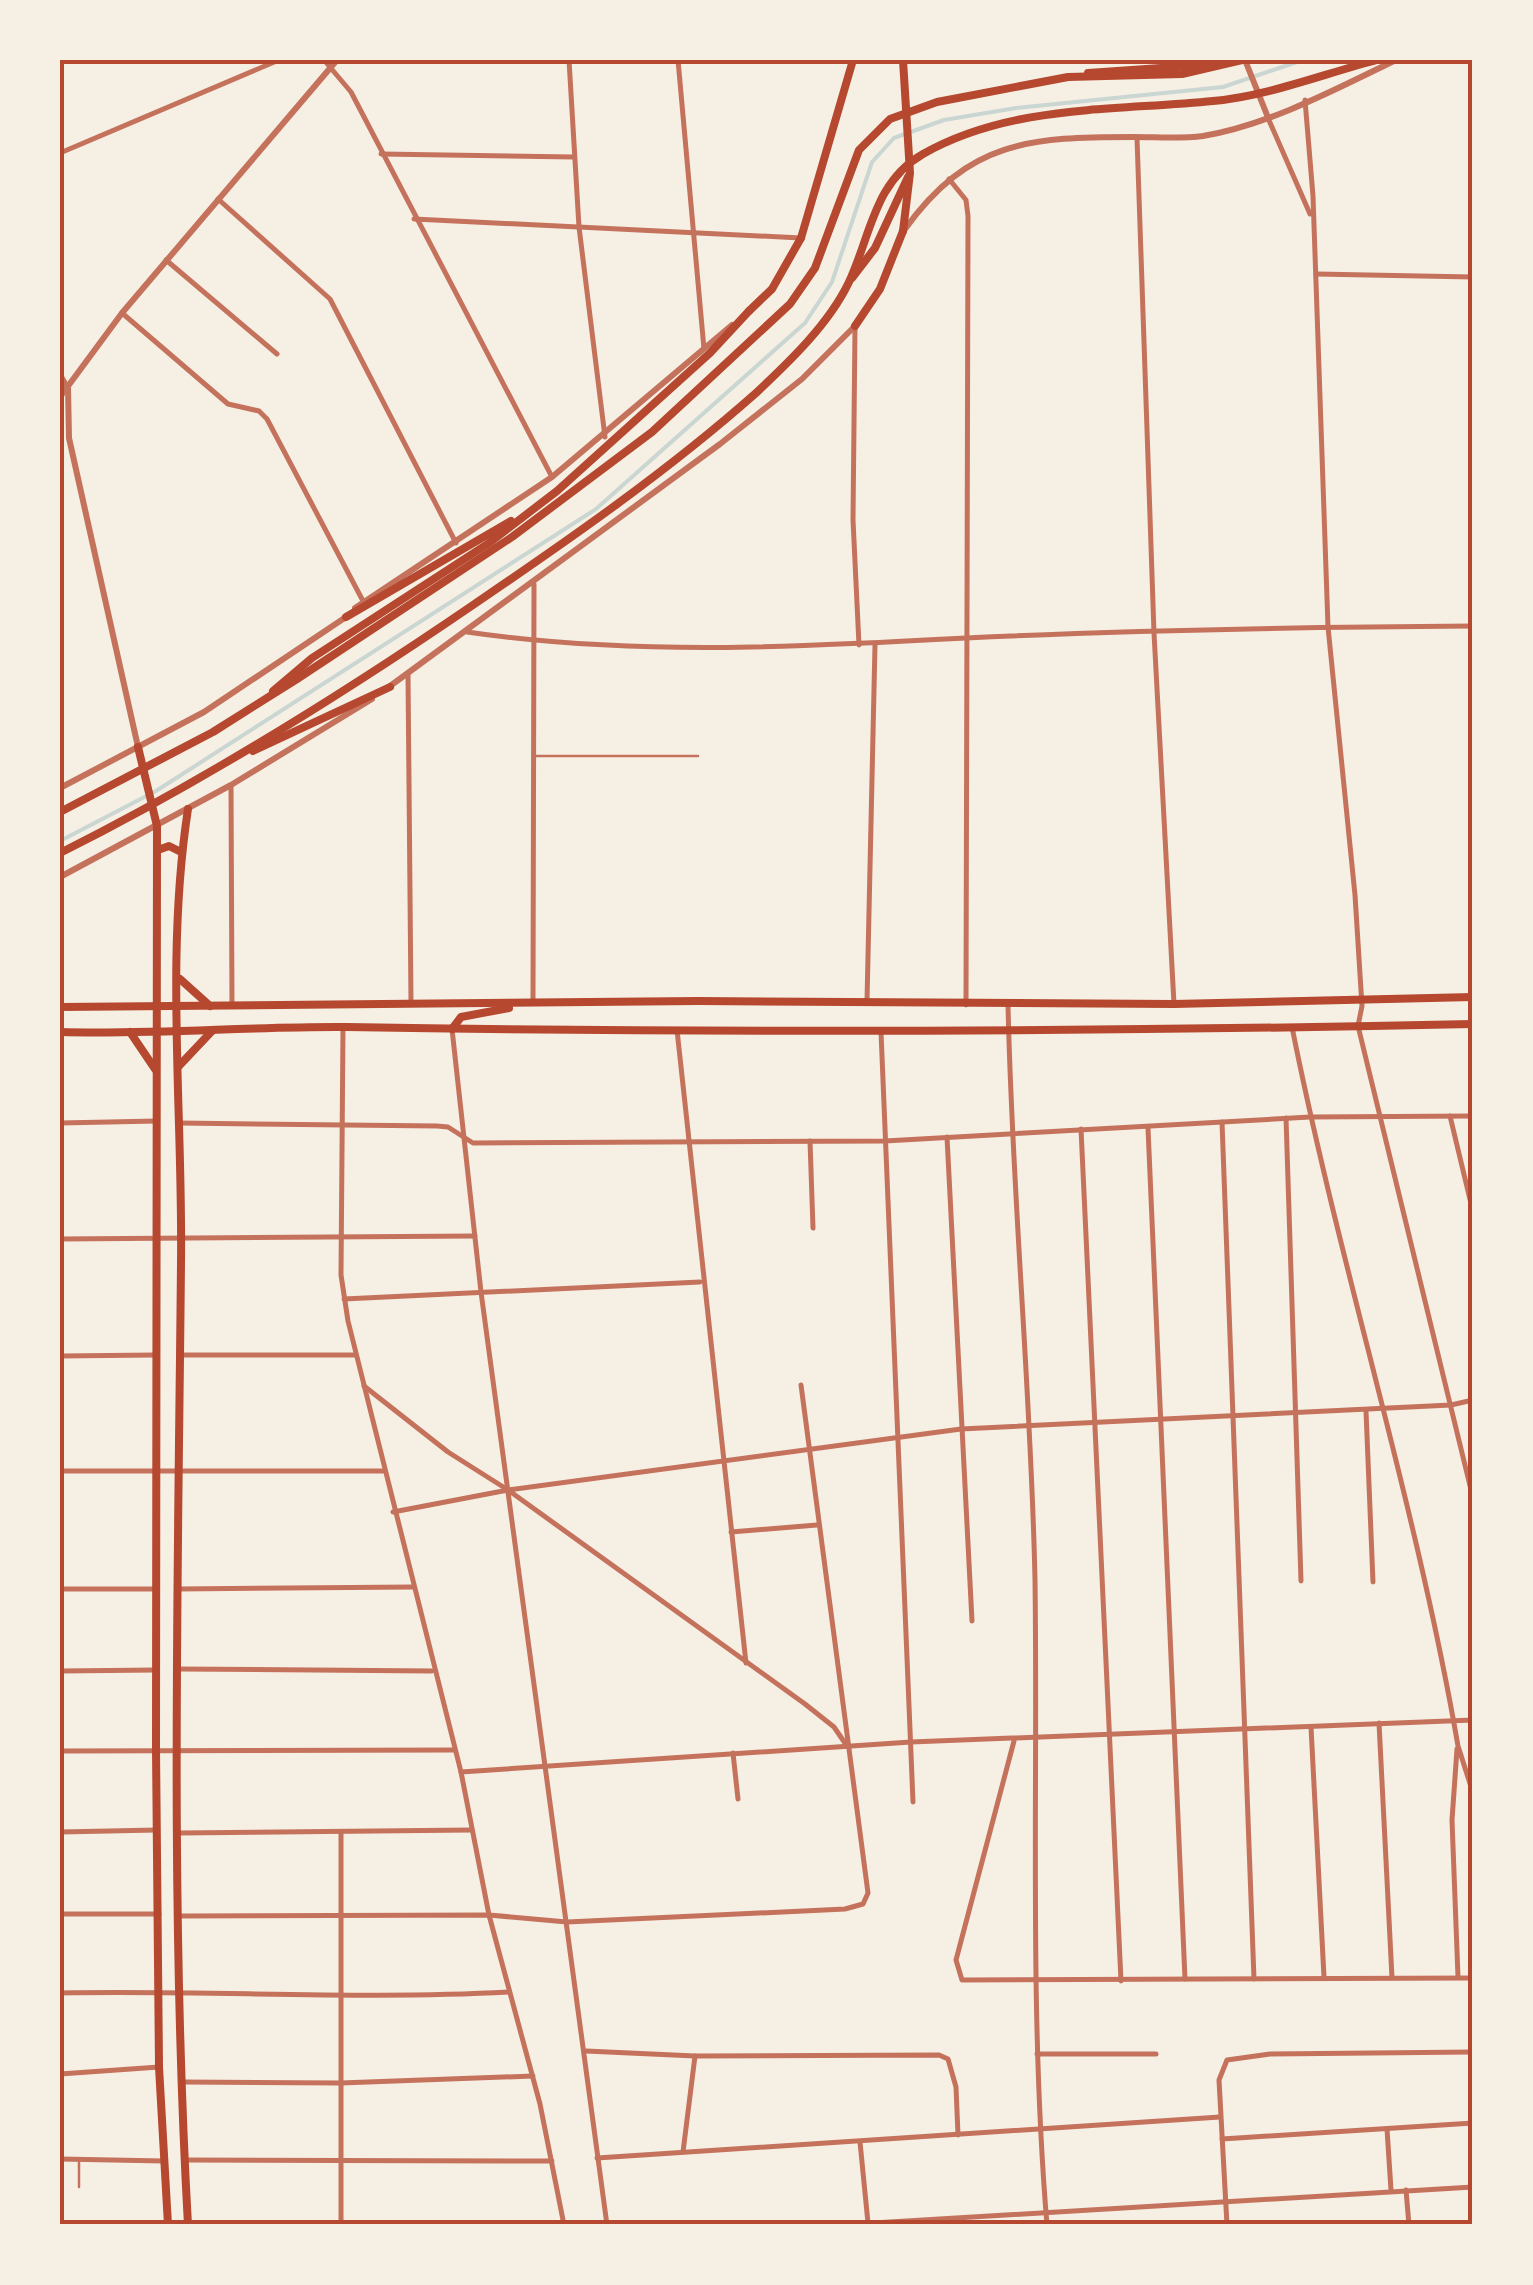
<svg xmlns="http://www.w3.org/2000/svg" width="1533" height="2285" font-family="'PT Sans Narrow',sans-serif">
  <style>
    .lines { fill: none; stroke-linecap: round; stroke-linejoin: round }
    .stream { stroke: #c9d6d2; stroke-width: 4 }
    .service { stroke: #c5725c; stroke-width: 2.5 }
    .minor { stroke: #c5725c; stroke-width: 5 }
    .tertiary { stroke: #c5725c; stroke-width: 6 }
    .secondary { stroke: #b5482f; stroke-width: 8 }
    .primary { stroke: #b5482f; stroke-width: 8 }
    .neatline { fill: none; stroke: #b5482f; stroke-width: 4 }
  </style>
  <rect width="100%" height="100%" fill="#f6efe4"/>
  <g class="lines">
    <path class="stream" d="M60 841 156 791 596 509 805 323 832 282 872 162 894 138 944 120 1016 108 1223 87 1303 60"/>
    <g class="service">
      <path d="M534 756H698"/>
      <path d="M79 2187V2161"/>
    </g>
    <g class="minor">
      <path d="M324 60 351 92 552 477"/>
      <path d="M569 60 579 227 605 437"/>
      <path d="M678 60 704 349"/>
      <path d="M1305 100 1313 196 1328 627 1355 895 1362 1006 1358 1026 1473 1498"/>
      <path d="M1268 118 1310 214"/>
      <path d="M1137 138 1154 633 1174 1004"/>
      <path d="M60 153 279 60"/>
      <path d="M381 154 573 157"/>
      <path d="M949 179 966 200 968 216 966 1005"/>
      <path d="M218 199 330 299 456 543"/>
      <path d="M414 219 801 238"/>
      <path d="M166 260 277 354"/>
      <path d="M1316 274 1473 277"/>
      <path d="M122 313 228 404 259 411 267 419 363 601"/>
      <path d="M855 328 853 520 859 645"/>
      <path d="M60 374 67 386"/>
      <path d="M467 632C632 656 800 647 966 638 1135 630 1304 627 1473 626"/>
      <path d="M408 674 411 1002"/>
      <path d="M231 785 232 1006"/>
      <path d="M533 1001 534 584"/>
      <path d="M867 1001 875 645"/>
      <path d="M1008 1004C1012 1196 1031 1388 1035 1580 1038 1795 1029 2010 1047 2225"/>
      <path d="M343 1027 341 1275 348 1321 461 1772 489 1915 540 2104 564 2225"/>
      <path d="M1292 1027C1340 1268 1416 1503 1458 1746L1473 1793"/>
      <path d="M452 1029 481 1292 607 2225"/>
      <path d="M677 1030 746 1663"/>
      <path d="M881 1032 913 1802"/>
      <path d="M1450 1116 1473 1212"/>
      <path d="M1286 1118 1301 1581"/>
      <path d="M1222 1122 1254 1979"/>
      <path d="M60 1123 157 1121"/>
      <path d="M178 1123 437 1126 448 1127 473 1143 885 1141 1310 1117 1473 1116"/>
      <path d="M1148 1128 1185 1979"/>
      <path d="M1081 1129 1121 1981"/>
      <path d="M947 1137 972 1621"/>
      <path d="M810 1141 813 1228"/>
      <path d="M60 1239 475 1236"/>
      <path d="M344 1299 700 1282"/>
      <path d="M180 1355H355"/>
      <path d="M60 1356 155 1355"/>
      <path d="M364 1386 448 1452 508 1490 805 1704 834 1727 847 1746"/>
      <path d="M1366 1411 1373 1582"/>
      <path d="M60 1471H383"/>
      <path d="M393 1512 508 1490 961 1429 1451 1405 1473 1400"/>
      <path d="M731 1532 817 1525"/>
      <path d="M60 1589H156"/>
      <path d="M178 1589 413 1587"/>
      <path d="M178 1669 432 1671"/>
      <path d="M60 1671 156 1670"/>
      <path d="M1379 1723 1392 1978"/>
      <path d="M1311 1727 1324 1977"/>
      <path d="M1014 1741 956 1960 962 1980 1473 1978"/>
      <path d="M1457 1749 1452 1820 1458 1977"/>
      <path d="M60 1751 454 1750"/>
      <path d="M733 1753 738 1799"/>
      <path d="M461 1772 911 1742 1473 1720"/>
      <path d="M60 1832 157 1830"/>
      <path d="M179 1833 471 1830"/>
      <path d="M60 1914H159"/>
      <path d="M178 1916 489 1915 567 1922 845 1909 863 1904 868 1893 801 1385"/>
      <path d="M60 1993C210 1990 359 2000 509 1992"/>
      <path d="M586 2051 695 2056 939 2055 948 2059 956 2087 958 2135"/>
      <path d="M1037 2054H1156"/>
      <path d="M60 2074 159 2067"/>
      <path d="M183 2082 341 2083 533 2076"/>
      <path d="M1387 2129 1391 2190"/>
      <path d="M1222 2139 1473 2123"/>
      <path d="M860 2142 868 2223"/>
      <path d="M683 2152 695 2056"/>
      <path d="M597 2158 1220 2117"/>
      <path d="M60 2159 164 2161"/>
      <path d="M186 2160 552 2161"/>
      <path d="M1406 2190 1409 2225"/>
      <path d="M341 2225V1832"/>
      <path d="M840 2225 1473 2187"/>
      <path d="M1227 2225 1219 2080 1227 2060 1270 2054 1473 2052"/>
    </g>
    <g class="tertiary">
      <path d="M1245 60 1267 115"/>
      <path d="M905 229C969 140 1031 137 1134 137 1157 137 1180 139 1203 136 1269 125 1336 89 1396 60"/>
      <path d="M68 387 69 438 138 747"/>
      <path d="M60 397 122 313 337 60"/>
      <path d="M355 608 552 477 732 325"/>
      <path d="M386 689 720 444 802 379 855 326"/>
      <path d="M60 788 204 712 346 617"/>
      <path d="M60 877 231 785 372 699"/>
    </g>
    <g class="secondary">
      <path d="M749 311 772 289 801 238"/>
      <path d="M855 326 880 289 903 231"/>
      <path d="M138 747 157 826 156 1749 159 2067 168 2225"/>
      <path d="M188 809C165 958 183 1112 181 1263 178 1583 170 1905 188 2225"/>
      <path d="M158 850 169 846 181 852"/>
      <path d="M180 979 210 1006"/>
      <path d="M60 1007 698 1001 1174 1004 1473 997"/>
      <path d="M452 1029 461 1017 509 1008"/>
      <path d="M60 1032C156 1035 251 1026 347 1027 722 1033 1098 1032 1473 1024"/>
      <path d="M130 1032 155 1069"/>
      <path d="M178 1067 212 1031"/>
    </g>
    <g class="primary">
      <path d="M1088 73 1190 66 1207 60"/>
      <path d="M903 231 910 173 903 60"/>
      <path d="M801 238 853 60"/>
      <path d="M852 278 875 248 908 177"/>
      <path d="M346 617 511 521"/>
      <path d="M273 691 312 658 489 543 557 491 710 353 749 311"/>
      <path d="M253 751 390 687"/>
      <path d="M60 812 213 732 297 679 512 537 652 432 790 304 815 268 859 150 890 119 937 102 1068 77 1182 74 1242 60"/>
      <path d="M60 853C204 781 340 696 473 605 570 539 668 471 756 393 789 362 829 324 849 282 871 235 874 182 923 154 1011 104 1115 111 1213 101 1268 96 1323 74 1377 60"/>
    </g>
  </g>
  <rect width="1533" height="2285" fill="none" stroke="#f6efe4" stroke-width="125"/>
  <rect x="62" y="62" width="1408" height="2160" class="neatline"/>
</svg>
